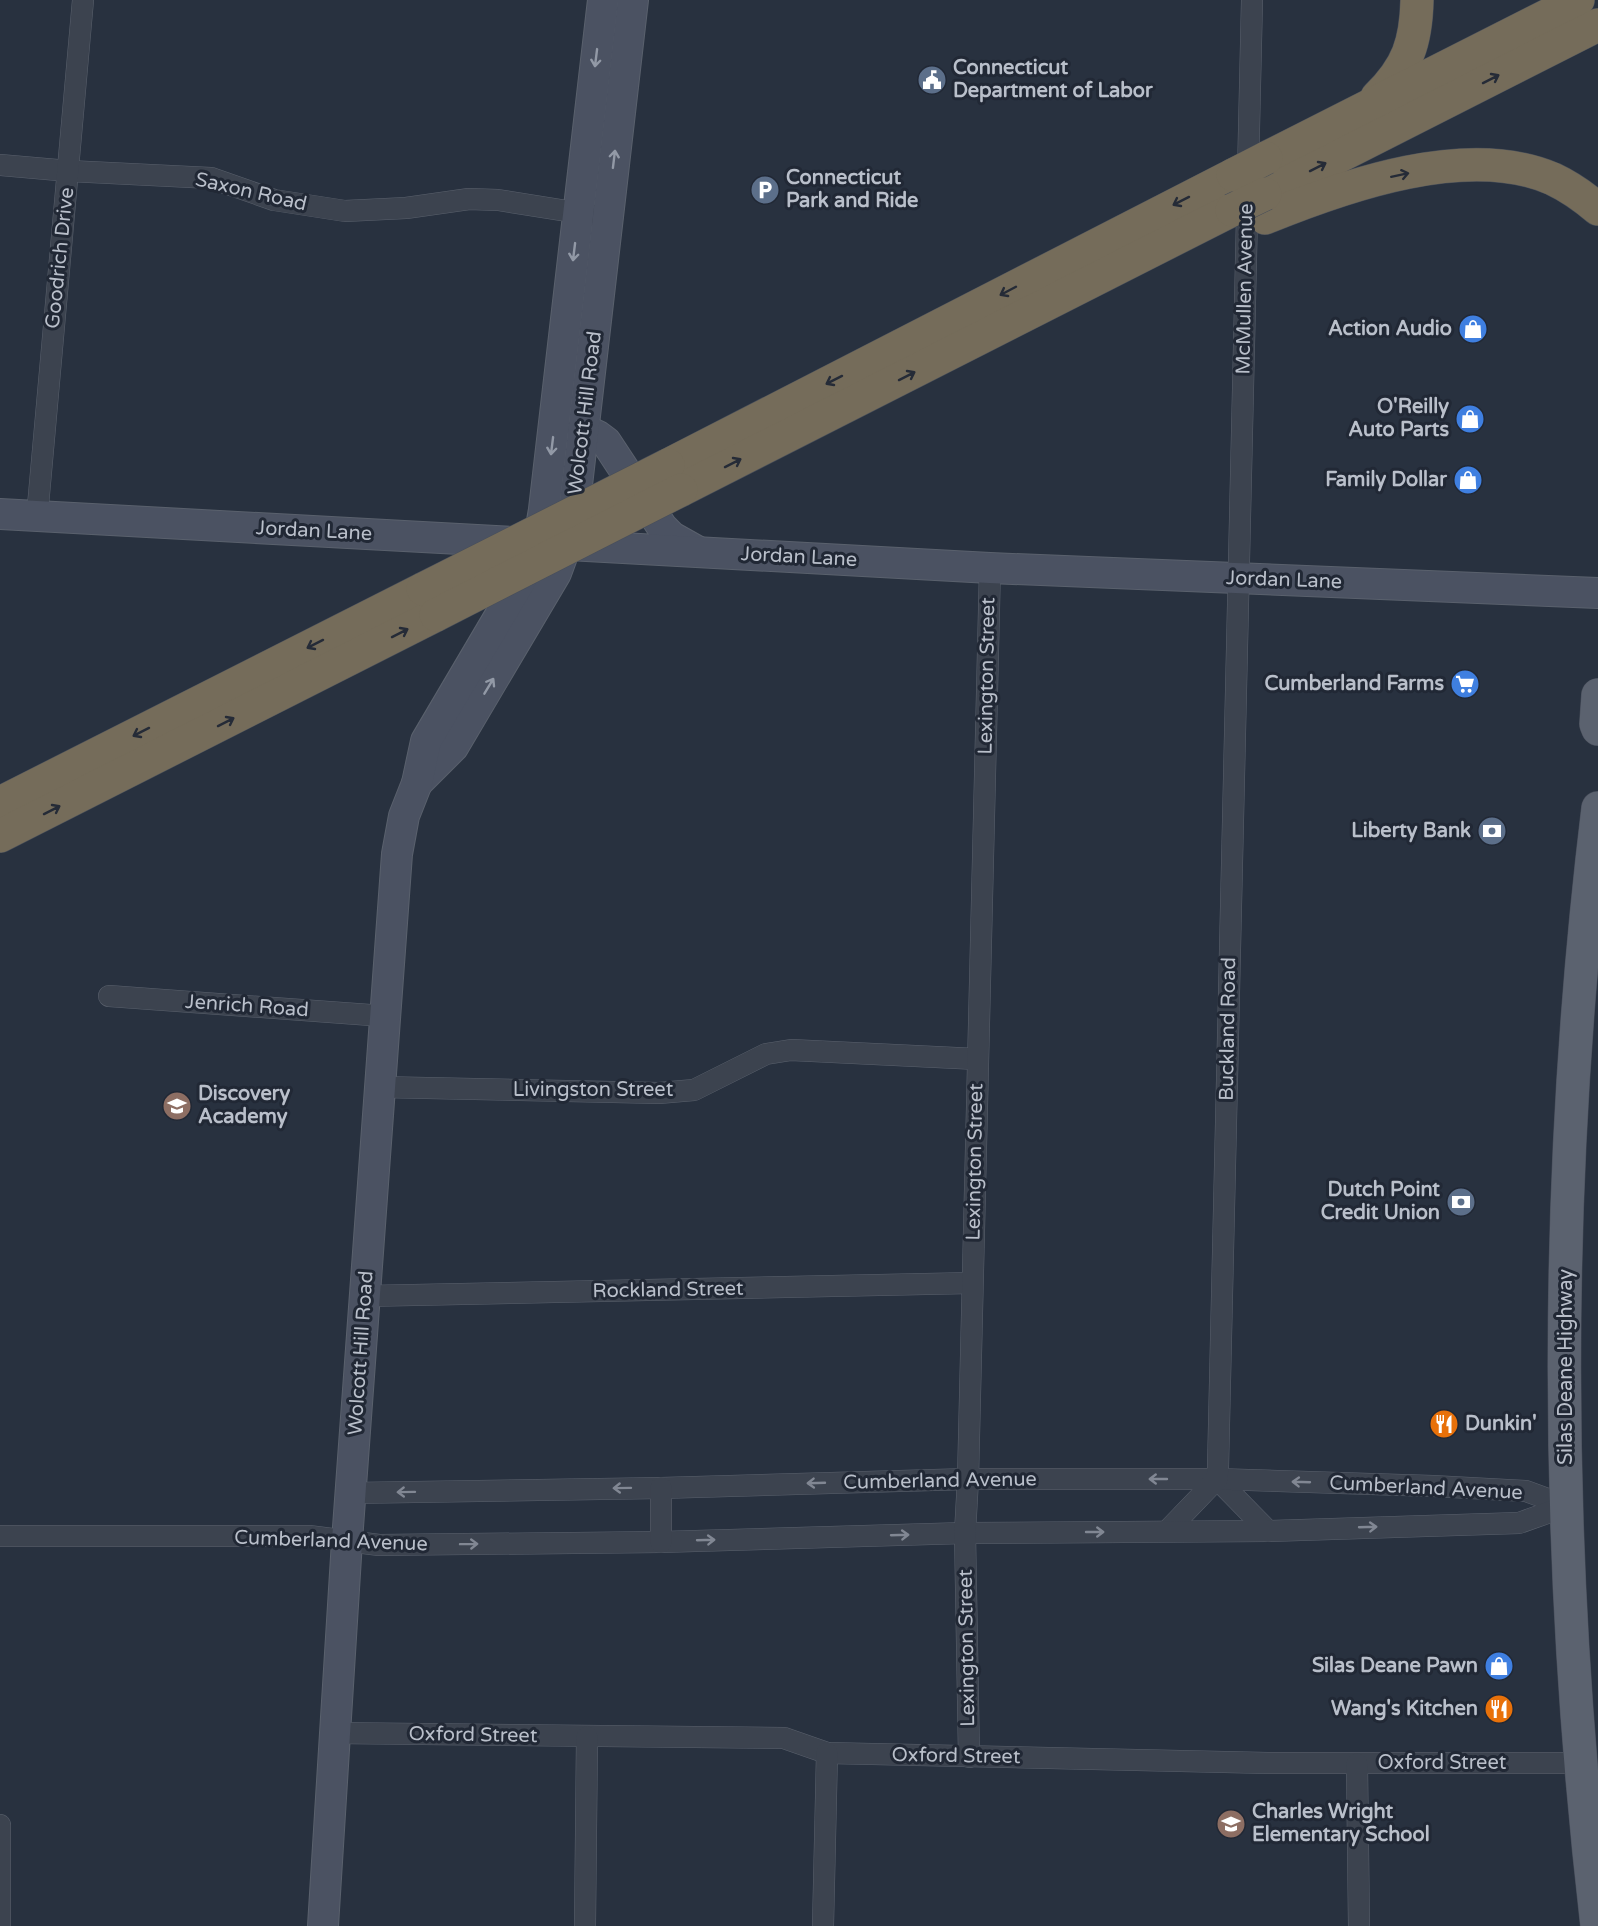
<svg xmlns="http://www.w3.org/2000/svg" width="1598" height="1926" font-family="'Varela Round',sans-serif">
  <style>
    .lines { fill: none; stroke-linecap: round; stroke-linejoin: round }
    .street-casing { stroke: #5a616d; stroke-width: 22 }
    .secondary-casing { stroke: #5a616d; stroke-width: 32 }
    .primary-casing { stroke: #464c59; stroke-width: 34 }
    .highway-casing { stroke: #474e5a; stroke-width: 34 }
    .street { stroke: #3c434f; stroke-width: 21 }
    .secondary { stroke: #4b5262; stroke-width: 30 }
    .primary { stroke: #5b626f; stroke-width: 33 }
    .highway { stroke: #756c5a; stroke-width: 33 }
    .highway-bridge-casing { stroke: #474e5a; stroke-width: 34; stroke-linecap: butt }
    .highway-bridge { stroke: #756c5a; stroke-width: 33 }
    .oneway { stroke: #9299a6 }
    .oneway2 { stroke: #252b37 }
    .oneway3 { stroke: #818793 }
    .labels { text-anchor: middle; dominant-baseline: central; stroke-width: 6; stroke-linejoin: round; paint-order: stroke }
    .poi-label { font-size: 20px; font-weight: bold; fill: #b9bfca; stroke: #212835; text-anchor: end }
    .street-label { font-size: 20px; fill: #b9bfca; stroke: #212835 }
  </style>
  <rect width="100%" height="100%" fill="#28313f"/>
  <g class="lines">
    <g class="street-casing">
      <g id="street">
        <path d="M0 165 69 171 211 178 274 200 345 211 406 208 469 199 498 200 592 215"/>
        <path d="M37 517 83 0"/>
        <path d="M109 996 384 1016"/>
        <path d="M379 1087 659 1093 694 1090 766 1054 791 1050 977 1059"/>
        <path d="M365 1296 972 1283"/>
        <path d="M1217 1479 1268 1531"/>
        <path d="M351 1493 661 1488 968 1479H1217L1433 1486 1526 1491 1567 1506"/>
        <path d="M1167 1531 1217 1479 1218 1468 1252 0"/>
        <path d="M0 1536H309L379 1545 661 1542 965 1533 1268 1531 1519 1523 1567 1506"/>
        <path d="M661 1542V1488"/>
        <path d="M334 1733 784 1738 827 1753 1268 1763H1581"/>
        <path d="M969 1757 965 1533 968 1479 990 568"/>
        <path d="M1357 1764 1359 1926"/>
        <path d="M0 1825V1926"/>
        <path d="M585 1926 587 1737"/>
        <path d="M823 1926 827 1753"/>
      </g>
    </g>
    <g class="secondary-casing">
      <g id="secondary">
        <path d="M583 429 598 436 606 442 662 527 672 537 697 551"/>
        <path d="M0 514 990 568 1598 593"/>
        <path d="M417 783 453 747 556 573 567 543 574 511 633 0"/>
        <path d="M323 1926 347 1541 397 854 404 816 417 783 426 741 518 585C531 561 541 536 544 509L603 0"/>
      </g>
    </g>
    <g class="primary-casing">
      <g id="primary">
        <path d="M1598 695 1596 724 1598 729"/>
        <path d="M1597 1926C1554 1555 1553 1179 1598 808"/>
      </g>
    </g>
    <g class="highway-casing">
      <g id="highway">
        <path d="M1377 97C1408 67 1416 42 1417 0"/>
        <path d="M1266 158 1578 0"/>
        <path d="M1265 194 1598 25"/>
        <path d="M1265 218C1346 185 1468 142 1553 179 1570 187 1584 197 1598 209"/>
        <path d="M668 465 1233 175"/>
        <path d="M681 490 1232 210"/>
        <path d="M0 803 423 589"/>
        <path d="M0 836 436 615"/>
      </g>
    </g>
    <use href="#street" class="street"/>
    <use href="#secondary" class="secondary"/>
    <use href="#primary" class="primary"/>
    <use href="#highway" class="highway"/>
    <g class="highway-bridge-casing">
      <g id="highway-bridge">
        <path d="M1233 175 1266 158"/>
        <path d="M1232 210 1265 194"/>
        <path d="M423 589 668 465"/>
        <path d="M436 615 681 490"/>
      </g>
    </g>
    <use href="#highway-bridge" class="highway-bridge"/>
  </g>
  <defs><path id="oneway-shaft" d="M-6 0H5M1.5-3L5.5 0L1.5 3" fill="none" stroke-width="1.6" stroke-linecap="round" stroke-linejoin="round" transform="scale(1.5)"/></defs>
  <g class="oneway">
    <use href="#oneway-shaft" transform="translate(596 58) rotate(97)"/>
    <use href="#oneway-shaft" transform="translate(614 159) rotate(-83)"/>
    <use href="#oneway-shaft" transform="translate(574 252) rotate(97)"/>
    <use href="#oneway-shaft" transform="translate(552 446) rotate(97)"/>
    <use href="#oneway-shaft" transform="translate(489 686) rotate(-59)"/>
  </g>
  <g class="oneway2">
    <use href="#oneway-shaft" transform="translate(1491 79) rotate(-27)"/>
    <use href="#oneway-shaft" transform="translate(1318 167) rotate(-27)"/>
    <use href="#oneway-shaft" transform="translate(1400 175) rotate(-12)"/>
    <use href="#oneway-shaft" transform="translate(1181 201) rotate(153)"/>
    <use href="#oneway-shaft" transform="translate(1008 291) rotate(152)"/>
    <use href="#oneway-shaft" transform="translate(907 376) rotate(-27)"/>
    <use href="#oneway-shaft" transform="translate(834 380) rotate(153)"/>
    <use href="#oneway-shaft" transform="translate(733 463) rotate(-27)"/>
    <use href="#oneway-shaft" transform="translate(400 633) rotate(-27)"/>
    <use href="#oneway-shaft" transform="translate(315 644) rotate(153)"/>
    <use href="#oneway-shaft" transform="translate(226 722) rotate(-27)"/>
    <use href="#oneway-shaft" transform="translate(141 732) rotate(153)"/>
    <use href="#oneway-shaft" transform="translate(52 810) rotate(-27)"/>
  </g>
  <g class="oneway3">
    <use href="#oneway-shaft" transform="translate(1158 1479) rotate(-180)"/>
    <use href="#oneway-shaft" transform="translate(1301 1482) rotate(-178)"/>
    <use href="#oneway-shaft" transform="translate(816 1483) rotate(178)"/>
    <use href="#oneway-shaft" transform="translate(622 1488) rotate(179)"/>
    <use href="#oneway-shaft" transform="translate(406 1492) rotate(179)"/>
    <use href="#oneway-shaft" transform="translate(1368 1527) rotate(-2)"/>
    <use href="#oneway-shaft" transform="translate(1095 1532)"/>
    <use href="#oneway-shaft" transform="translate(900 1535) rotate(-2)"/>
    <use href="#oneway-shaft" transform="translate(706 1540) rotate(-2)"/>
    <use href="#oneway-shaft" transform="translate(469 1544) rotate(-1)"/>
  </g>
  <defs>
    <g id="civic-disc" transform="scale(1.5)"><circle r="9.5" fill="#5c6f8a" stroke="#212835"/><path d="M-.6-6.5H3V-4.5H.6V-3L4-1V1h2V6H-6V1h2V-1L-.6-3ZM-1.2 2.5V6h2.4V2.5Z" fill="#fff"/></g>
    <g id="parking-disc" transform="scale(1.5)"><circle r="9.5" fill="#5c6f8a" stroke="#212835"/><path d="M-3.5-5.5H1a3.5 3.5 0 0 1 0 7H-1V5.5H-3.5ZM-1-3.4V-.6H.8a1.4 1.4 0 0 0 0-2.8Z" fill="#fff"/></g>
    <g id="shop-disc" transform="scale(1.5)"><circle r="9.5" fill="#3f7fe0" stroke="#212835"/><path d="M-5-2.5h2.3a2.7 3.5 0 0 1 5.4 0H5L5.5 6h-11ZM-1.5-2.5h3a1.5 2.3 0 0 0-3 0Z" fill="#fff"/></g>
    <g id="supermarket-disc" transform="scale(1.5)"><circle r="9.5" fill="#3f7fe0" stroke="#212835"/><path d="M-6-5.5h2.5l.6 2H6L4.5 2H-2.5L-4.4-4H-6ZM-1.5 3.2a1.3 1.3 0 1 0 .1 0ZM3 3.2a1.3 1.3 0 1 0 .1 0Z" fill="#fff"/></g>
    <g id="bank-disc" transform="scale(1.5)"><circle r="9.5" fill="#5c6f8a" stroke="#212835"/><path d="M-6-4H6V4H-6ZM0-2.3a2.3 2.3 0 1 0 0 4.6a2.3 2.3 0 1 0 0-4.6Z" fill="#fff"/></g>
    <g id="school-disc" transform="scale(1.5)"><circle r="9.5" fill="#8d6e63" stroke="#212835"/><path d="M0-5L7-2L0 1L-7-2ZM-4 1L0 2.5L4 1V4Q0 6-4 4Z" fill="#fff"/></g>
    <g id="restaurant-disc" transform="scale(1.5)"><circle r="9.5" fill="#e8710a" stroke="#212835"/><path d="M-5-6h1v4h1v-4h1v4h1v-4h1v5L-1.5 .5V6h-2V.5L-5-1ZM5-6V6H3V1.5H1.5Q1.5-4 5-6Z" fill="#fff"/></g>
  </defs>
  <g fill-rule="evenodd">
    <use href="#civic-disc" x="932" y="80"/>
    <use href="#parking-disc" x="765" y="190"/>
    <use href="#shop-disc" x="1473" y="329"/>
    <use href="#shop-disc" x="1470" y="419"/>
    <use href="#shop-disc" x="1468" y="480"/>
    <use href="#supermarket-disc" x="1465" y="684"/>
    <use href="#bank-disc" x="1492" y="831"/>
    <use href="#school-disc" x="177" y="1106"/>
    <use href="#bank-disc" x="1461" y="1202"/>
    <use href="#restaurant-disc" x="1444" y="1424"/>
    <use href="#shop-disc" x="1499" y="1666"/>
    <use href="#restaurant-disc" x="1499" y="1709"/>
    <use href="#school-disc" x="1231" y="1824"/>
  </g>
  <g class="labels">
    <g class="poi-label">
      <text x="953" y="68" text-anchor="start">Connecticut<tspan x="953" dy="23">Department of Labor</tspan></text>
      <text x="786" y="178" text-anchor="start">Connecticut<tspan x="786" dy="23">Park and Ride</tspan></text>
      <text x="1452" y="329">Action Audio</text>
      <text x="1449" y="407">O'Reilly<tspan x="1449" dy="23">Auto Parts</tspan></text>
      <text x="1447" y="480">Family Dollar</text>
      <text x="1444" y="684">Cumberland Farms</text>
      <text x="1471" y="831">Liberty Bank</text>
      <text x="198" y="1094" text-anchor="start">Discovery<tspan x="198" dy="23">Academy</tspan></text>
      <text x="1440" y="1190">Dutch Point<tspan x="1440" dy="23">Credit Union</tspan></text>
      <text x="1465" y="1424" text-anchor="start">Dunkin'</text>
      <text x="1478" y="1666">Silas Deane Pawn</text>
      <text x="1478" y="1709">Wang's Kitchen</text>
      <text x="1252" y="1812" text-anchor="start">Charles Wright<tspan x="1252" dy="23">Elementary School</tspan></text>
    </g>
    <g class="street-label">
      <text transform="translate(251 192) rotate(13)">Saxon Road</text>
      <text transform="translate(60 258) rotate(-84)">Goodrich Drive</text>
      <text transform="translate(1245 289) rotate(-89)">McMullen Avenue</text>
      <text transform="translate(585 413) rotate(-83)">Wolcott Hill Road</text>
      <text transform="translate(314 531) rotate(3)">Jordan Lane</text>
      <text transform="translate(799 557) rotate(3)">Jordan Lane</text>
      <text transform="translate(1284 580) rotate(2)">Jordan Lane</text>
      <text transform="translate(987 676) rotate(-89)">Lexington Street</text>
      <text transform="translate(247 1006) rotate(4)">Jenrich Road</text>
      <text transform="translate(1228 1029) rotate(-89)">Buckland Road</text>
      <text x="593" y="1090">Livingston Street</text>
      <text transform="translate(975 1162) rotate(-89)">Lexington Street</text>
      <text transform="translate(668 1290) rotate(-1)">Rockland Street</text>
      <text transform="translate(361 1353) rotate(-86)">Wolcott Hill Road</text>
      <text transform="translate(1566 1367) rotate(-90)">Silas Deane Highway</text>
      <text transform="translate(940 1481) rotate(-1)">Cumberland Avenue</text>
      <text transform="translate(1426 1488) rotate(3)">Cumberland Avenue</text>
      <text transform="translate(331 1541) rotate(2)">Cumberland Avenue</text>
      <text transform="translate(967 1648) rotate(-91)">Lexington Street</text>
      <text transform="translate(473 1735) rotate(1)">Oxford Street</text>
      <text transform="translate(956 1756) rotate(1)">Oxford Street</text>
      <text x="1442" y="1763">Oxford Street</text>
    </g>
  </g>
</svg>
